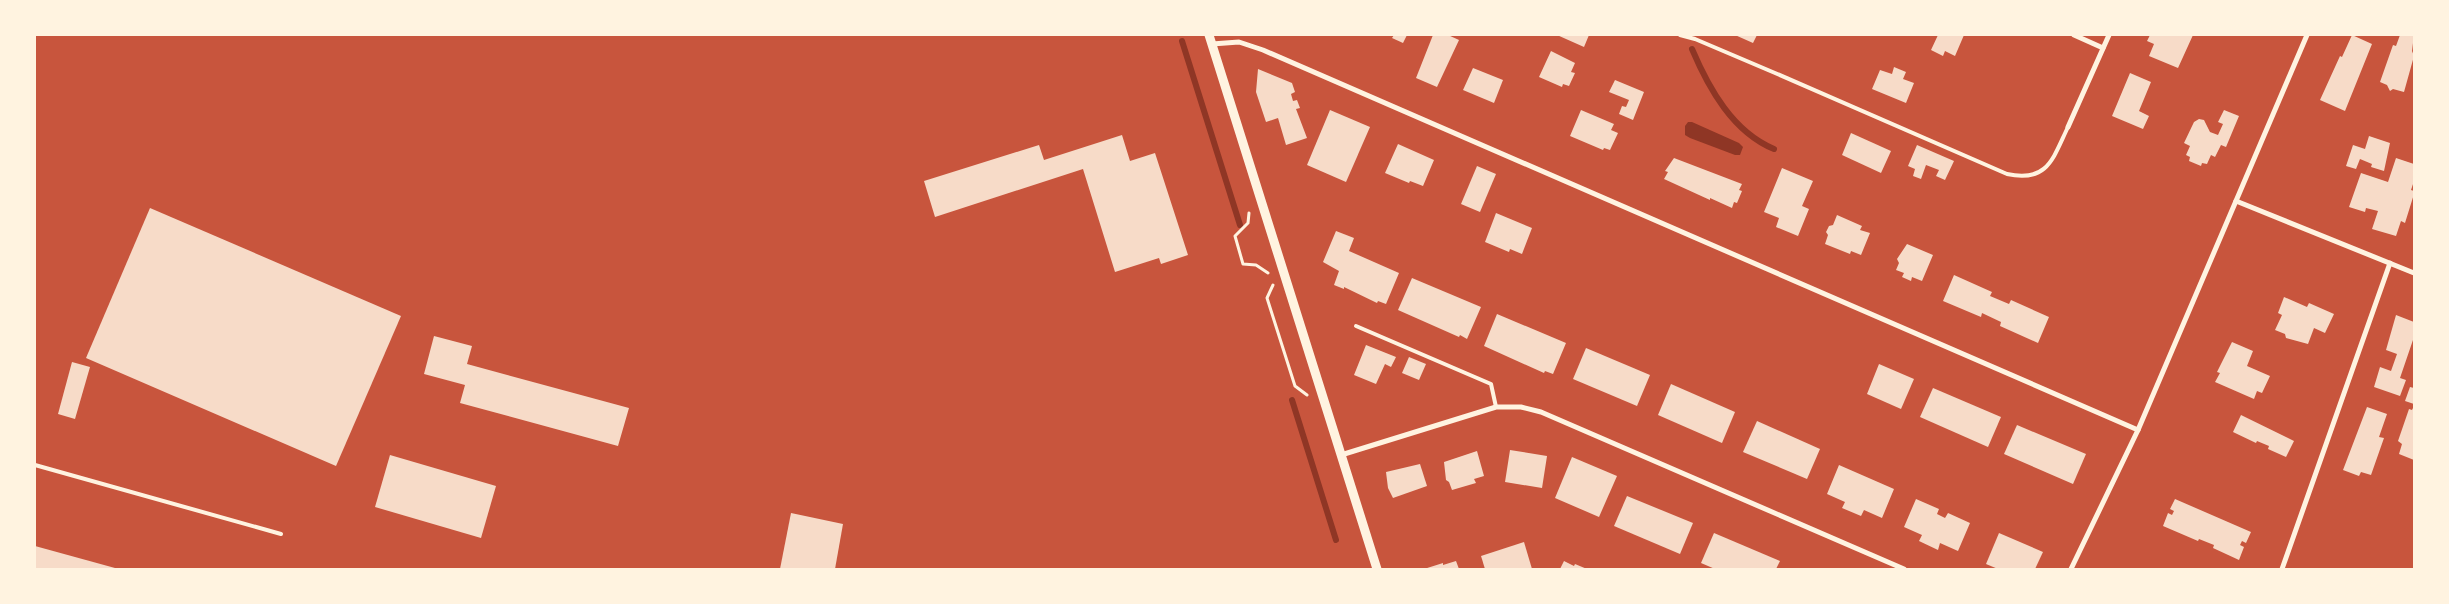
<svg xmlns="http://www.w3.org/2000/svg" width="2449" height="604" font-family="Ubuntu,sans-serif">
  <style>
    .water { fill: #8f3625 }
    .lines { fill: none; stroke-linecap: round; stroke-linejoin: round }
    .stream { stroke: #8f3625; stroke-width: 6 }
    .building { fill: #f7dbc8 }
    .path { stroke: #fff3e0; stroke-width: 3 }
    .service { stroke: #fff3e0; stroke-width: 4 }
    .minor { stroke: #fff3e0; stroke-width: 5 }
    .tertiary { stroke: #fff3e0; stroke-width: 9 }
  </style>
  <rect width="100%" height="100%" fill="#c8553d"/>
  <path class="water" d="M1688 122H1692L1739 143 1743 147 1740 155H1735L1690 138 1685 135V126Z"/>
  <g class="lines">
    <g class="stream">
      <path d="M1182 41 1240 225"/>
      <path d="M1692 49C1709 89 1733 132 1774 149"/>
      <path d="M1292 400 1336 540"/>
    </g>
  </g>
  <g class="building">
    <path d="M1394 35H1407L1403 43 1392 38Z"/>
    <path d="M1433 35H1448L1459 40 1437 87 1416 78Z"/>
    <path d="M1557 35H1589L1584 47Z"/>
    <path d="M1735 35H1757L1753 43Z"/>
    <path d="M1938 35H1964L1955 56 1945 51 1943 56 1931 50Z"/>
    <path d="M2150 35H2193L2178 68 2149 56 2154 44 2147 41Z"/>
    <path d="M2352 35 2372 44 2345 111 2320 100 2340 56 2342 57Z"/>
    <path d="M2400 35H2414L2412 51 2414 56 2404 92 2393 89 2390 91 2387 85 2380 82 2393 45 2396 46Z"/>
    <path d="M1551 51 1575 63 1571 72 1575 73 1569 86 1563 84 1562 87 1539 77Z"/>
    <path d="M1894 67 1906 72 1903 79 1914 83 1906 103 1872 89 1880 70 1892 74Z"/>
    <path d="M1473 68 1503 80 1494 103 1463 90Z"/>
    <path d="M1258 69 1292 83 1295 92 1291 94 1293 101 1297 100 1300 108 1296 109 1307 138 1286 145 1278 118 1266 122 1256 92Z"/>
    <path d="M2130 73 2151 82 2139 111 2149 116 2143 129 2112 116Z"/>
    <path d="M1615 80 1644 92 1633 120 1619 114 1622 106 1626 107 1629 100 1609 92Z"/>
    <path d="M1330 110 1370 127 1346 182 1307 165Z"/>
    <path d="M1581 110 1614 124 1611 130 1618 133 1610 150 1604 148 1603 150 1570 136Z"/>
    <path d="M2224 110 2239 116 2226 147 2221 145 2215 157 2211 155 2207 164 2202 163 2201 166 2189 161 2190 157 2186 155 2190 146 2184 143 2194 122 2199 119 2204 120 2210 132 2218 135 2223 124 2218 122Z"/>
    <path d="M1851 133 1891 151 1881 173 1842 155Z"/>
    <path d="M1122 135 1130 161 1155 153 1188 255 1161 264 1159 258 1115 272 1083 169 935 217 924 181 1039 145 1044 160Z"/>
    <path d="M2369 136 2390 143 2384 171 2371 167 2372 164 2360 159 2356 169 2346 166 2353 145 2365 149Z"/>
    <path d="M1398 144 1434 160 1423 186 1410 181 1409 183 1385 173Z"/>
    <path d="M1917 145 1954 161 1945 180 1936 176 1939 170 1926 165 1921 179 1913 176 1915 169 1908 166Z"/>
    <path d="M1674 158 1742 184 1739 190 1742 191 1737 203 1734 202 1732 208 1710 198V200L1664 179 1668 172 1665 171Z"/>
    <path d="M2396 158 2414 164V181L2411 190 2414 191V194L2405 223 2401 221 2396 236 2372 229 2378 211 2366 208 2365 212 2349 207 2361 173 2388 182Z"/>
    <path d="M1477 166 1496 174 1480 212 1461 204Z"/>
    <path d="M1782 168 1813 181 1802 206 1809 209 1798 236 1776 227 1779 218 1764 212Z"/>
    <path d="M150 208 401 316 336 466 86 358Z"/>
    <path d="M1496 213 1532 228 1522 254 1510 249 1509 252 1485 242Z"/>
    <path d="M1837 215 1862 226 1860 230 1870 233 1861 255 1851 251 1850 254 1825 244 1828 235 1826 232 1829 226 1833 225Z"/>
    <path d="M1336 231 1354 238 1349 251 1399 273 1386 304 1378 301 1377 303 1344 287V289L1334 285 1339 271 1323 262Z"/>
    <path d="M1907 244 1933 255 1922 281 1912 277 1911 281 1902 277 1904 273 1896 270 1899 263 1897 259Z"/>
    <path d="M1954 275 1992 292 1990 296 2009 304 2011 300 2049 317 2038 343 2000 326 2001 322 1982 313 1981 317 1943 301Z"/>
    <path d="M1412 278 1481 307 1467 339 1460 335 1459 337 1398 310Z"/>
    <path d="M2284 297 2307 307 2309 303 2334 314 2325 333 2314 328 2308 344 2286 338 2285 334 2275 330 2282 315 2278 313Z"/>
    <path d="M1497 314 1566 343 1553 374 1545 371 1544 373 1484 346Z"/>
    <path d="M2396 315 2414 322V337L2400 378 2406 380 2400 396 2374 387 2380 367 2391 371 2397 354 2386 350Z"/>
    <path d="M434 336 472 346 467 364 629 408 618 446 460 403 465 385 424 374Z"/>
    <path d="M2232 342 2253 351 2247 366 2270 376 2262 393 2257 391 2254 399 2215 382 2220 373 2217 372Z"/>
    <path d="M1366 345 1396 357 1391 367 1385 364 1376 384 1354 375Z"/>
    <path d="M1586 348 1650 375 1637 406 1573 379Z"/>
    <path d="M1409 357 1426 364 1419 380 1402 373Z"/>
    <path d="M72 362 90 367 75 419 58 414Z"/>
    <path d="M1879 364 1914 379 1901 409 1867 394Z"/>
    <path d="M1671 384 1735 412 1722 443 1658 415Z"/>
    <path d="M2410 387 2414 388V404L2405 401Z"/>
    <path d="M1933 388 2001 417 1988 447 1920 417Z"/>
    <path d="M2414 406V460L2399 454 2402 444 2398 441 2409 409 2412 410Z"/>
    <path d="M2367 407 2387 414 2379 437 2384 438 2371 475 2361 472 2359 476 2343 470Z"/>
    <path d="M2241 415 2294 441 2286 457 2268 449 2269 446 2257 441 2256 443 2233 432Z"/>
    <path d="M1757 421 1820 449 1807 479 1743 452Z"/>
    <path d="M2017 425 2086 454 2073 484 2004 454Z"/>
    <path d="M1510 450 1547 456 1542 488 1505 482Z"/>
    <path d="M1477 451 1484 476 1474 479 1476 483 1452 490 1449 482 1446 480 1444 462Z"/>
    <path d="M390 455 496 486 481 538 375 507Z"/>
    <path d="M1572 457 1617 476 1599 517 1555 498Z"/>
    <path d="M1420 464 1427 486 1393 498 1388 488 1386 472Z"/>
    <path d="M1839 465 1894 489 1882 518 1864 510 1861 516 1842 508 1845 502 1827 494Z"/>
    <path d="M1627 496 1693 523 1680 554 1614 526Z"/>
    <path d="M1916 499 1939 509 1937 514 1945 518 1948 513 1970 523 1958 551 1940 543 1938 550 1919 541 1922 535 1904 527Z"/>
    <path d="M2175 499 2251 532 2246 543 2242 541 2240 545 2244 547 2239 560 2213 548 2214 545 2199 539 2198 541 2163 526 2168 513 2172 515 2174 511 2170 509Z"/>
    <path d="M791 513 843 524 835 569H780Z"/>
    <path d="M1714 533 1780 561 1776 569H1715L1701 563Z"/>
    <path d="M1999 533 2043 552 2035 569H1998L1986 564Z"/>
    <path d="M1524 542 1532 569H1485L1481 556Z"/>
    <path d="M35 546 115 568V569H35Z"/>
    <path d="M1456 561 1459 569H1424L1443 563V565Z"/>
    <path d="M1564 561 1574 566 1575 564 1587 569H1560Z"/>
  </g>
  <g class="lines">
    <g class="path">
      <path d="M1249 213 1248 223 1235 236 1243 264 1256 265 1268 273"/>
      <path d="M1273 285 1267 298 1295 386 1307 395"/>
    </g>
    <g class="service">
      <path d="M1680 35 1695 39 1775 73 2007 174C2048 183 2053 158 2068 127"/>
      <path d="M1356 326 1491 384 1496 407"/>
      <path d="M35 465 281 534"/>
    </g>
    <g class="minor">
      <path d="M2074 35 2103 48"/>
      <path d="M1212 44 1239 42 1263 50 2138 430"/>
      <path d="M2068 127 2109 35"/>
      <path d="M2236 201 2414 273"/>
      <path d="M1341 455 1496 407H1521L1541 412 1904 569"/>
      <path d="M2071 569 2138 430 2307 35"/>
      <path d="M2282 569 2390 263"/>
    </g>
    <path class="tertiary" d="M1209 35 1377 569"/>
  </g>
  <rect width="2449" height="604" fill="none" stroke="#fff3e0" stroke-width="72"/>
</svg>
